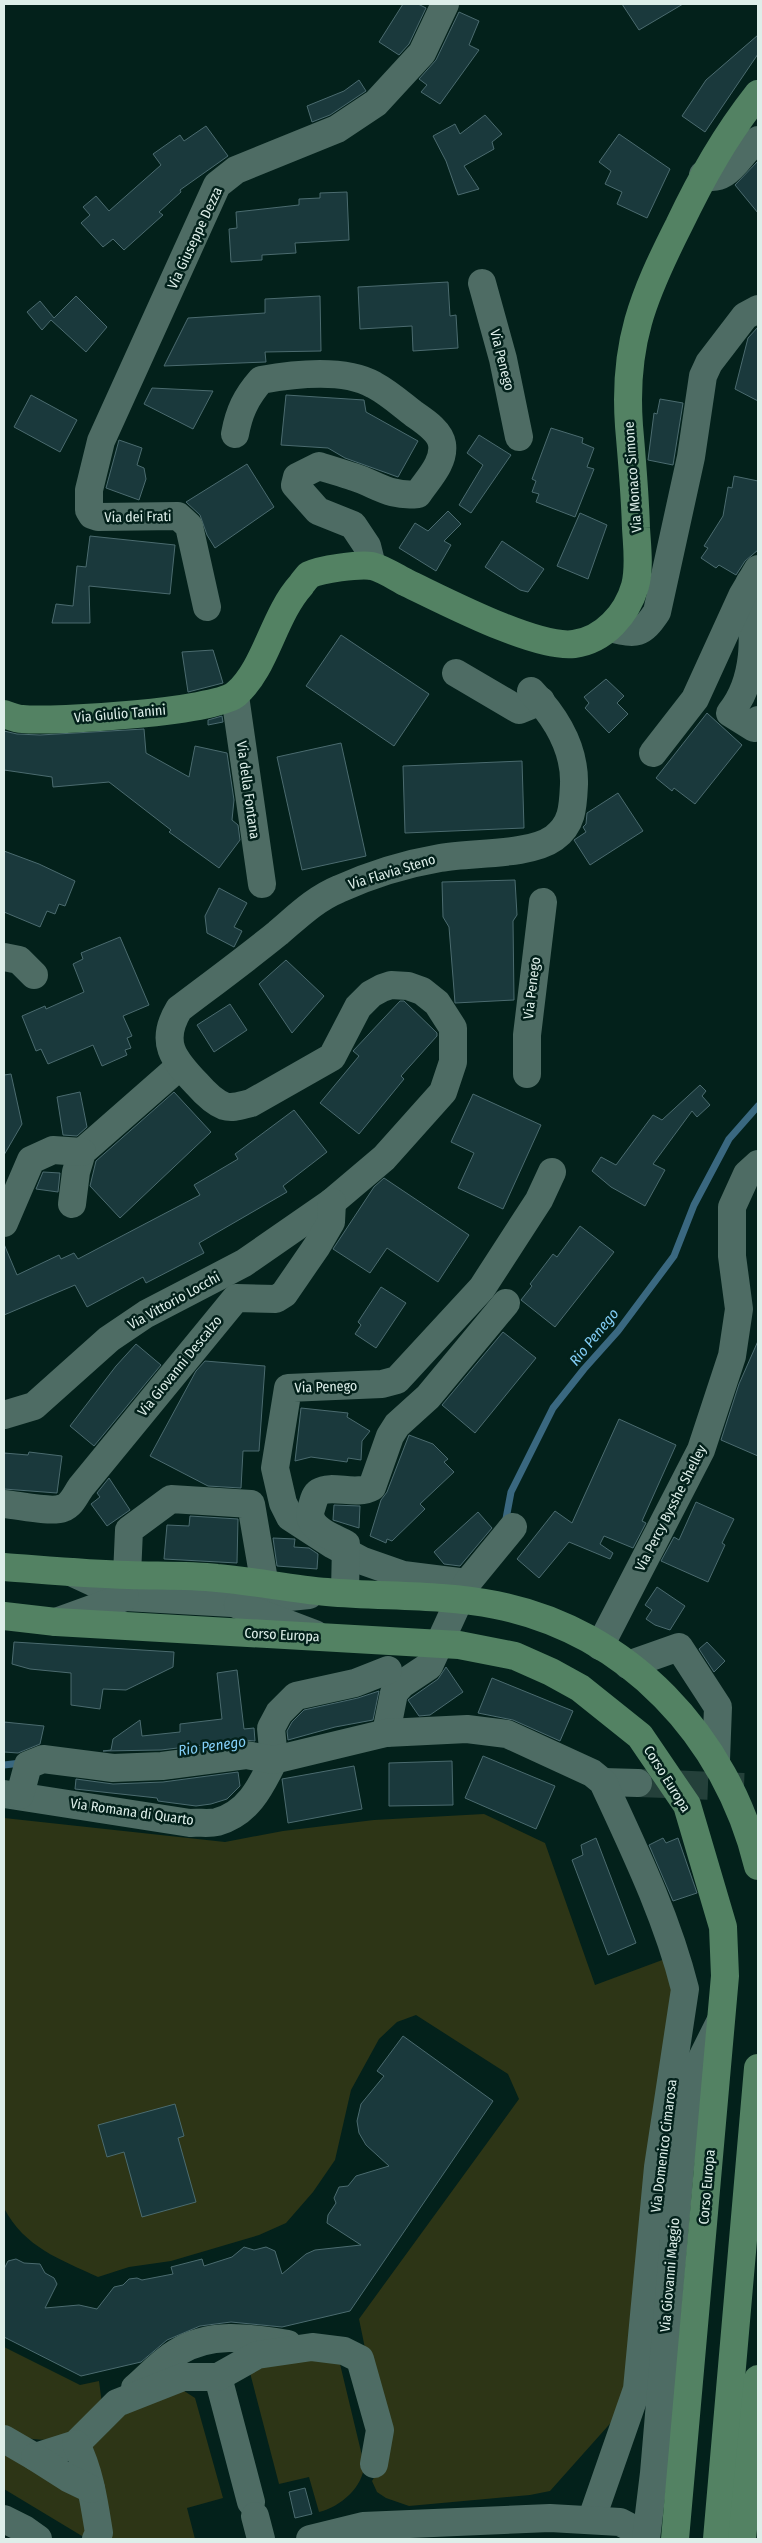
<svg xmlns="http://www.w3.org/2000/svg" width="762" height="2543" font-family="'Fira Sans Condensed',sans-serif">
  <style>
    .green { fill: #2d3516 }
    .lines { fill: none; stroke-linecap: round; stroke-linejoin: round }
    .stream { stroke: #3a6880; stroke-width: 7 }
    .building { fill: #1a393c; stroke: #4b6b6f }
    .minor-tunnel { stroke: #24403a; stroke-width: 28; stroke-dasharray: 28 14; stroke-linecap: butt }
    .minor { stroke: #4e6c64; stroke-width: 28 }
    .major { stroke: #538263; stroke-width: 28 }
    .labels { text-anchor: middle; dominant-baseline: central; stroke-width: 5; stroke-linejoin: round; paint-order: stroke }
    .street-label { font-size: 14px; fill: #ddeee9; stroke: #03211b }
    .water-label { font-size: 15px; font-style: italic; fill: #82cdf5; stroke: #03211b }
  </style>
  <rect width="100%" height="100%" fill="#03211b"/>
  <g class="green">
    <path d="M484 1814 545 1843 595 1985 665 1959 673 1975V2003L624 2408 550 2491 530 2495 409 2506 386 2498 377 2492 372 2481 381 2466 367 2358 359 2319 519 2099 508 2074 416 2015 397 2022 379 2039 351 2090 335 2160 313 2192 286 2223 259 2235 171 2261 129 2267 98 2277C60 2259 25 2248 4 2208V1818L225 1842 283 1831 374 1820Z"/>
    <path d="M4 2347 80 2385 99 2381 102 2404C93 2413 82 2427 71 2433 49 2445 25 2439 4 2431Z"/>
    <path d="M312 2354 340 2364 364 2464C364 2487 340 2507 319 2512L309 2477 279 2484 249 2369Z"/>
    <path d="M178 2387 195 2398 223 2498 187 2508 195 2539H112L109 2536 91 2437 97 2429Z"/>
    <path d="M4 2447 82 2495 87 2535 82 2536 4 2489Z"/>
  </g>
  <g class="lines">
    <g class="stream">
      <path d="M505 1524 511 1492 553 1408 584 1369 618 1331 674 1256 694 1205 729 1139 758 1106"/>
      <path d="M4 1765 21 1763"/>
    </g>
  </g>
  <g class="building">
    <path d="M403 4H418L426 8 409 44 399 55 379 42Z"/>
    <path d="M622 4H683L639 30Z"/>
    <path d="M459 12 479 21 469 45 479 50 440 104 421 92 427 85 419 79 436 60Z"/>
    <path d="M758 35V54L705 132 682 116 706 80Z"/>
    <path d="M359 80 366 91 330 115 312 122 307 106 344 91Z"/>
    <path d="M485 115 502 134 492 142 494 149 464 166 479 189 458 195 446 161 433 136 455 124 460 134Z"/>
    <path d="M206 126 228 156 180 190 181 192 159 212 163 215 124 250 113 239 103 247 81 223 90 215 83 207 96 196 109 211 161 165 153 154 180 135 184 141Z"/>
    <path d="M619 134 670 169 647 218 617 204 622 192 605 184 611 171 599 162Z"/>
    <path d="M758 161V213L735 185Z"/>
    <path d="M347 192 349 240 295 243 296 253 262 255V260L231 262 229 229 237 228 236 212 299 205V199L320 198V193Z"/>
    <path d="M448 282 450 316 456 315 458 348 413 351 412 326 360 329 358 287Z"/>
    <path d="M76 296 107 327 86 352 51 320 42 330 27 312 40 301 54 318Z"/>
    <path d="M320 296 321 351 265 352 266 362 164 366 188 318 265 313V299Z"/>
    <path d="M758 327V401L735 389 748 338Z"/>
    <path d="M152 388 213 391 193 429 144 404Z"/>
    <path d="M31 395 77 420 60 452 14 427Z"/>
    <path d="M286 395 364 400 366 412 418 441 398 477 345 458 328 448 281 445Z"/>
    <path d="M660 399 683 403 673 465 648 460 654 413 657 414Z"/>
    <path d="M551 428 583 438 582 443 594 448 587 467 594 469 575 517 536 502 539 494 532 492 536 481 532 479Z"/>
    <path d="M479 435 511 455 471 513 459 505 483 465 467 453Z"/>
    <path d="M119 440 142 448 137 465 144 468 146 479 139 500 106 488Z"/>
    <path d="M247 464 274 507 215 548 207 535 200 515 186 502Z"/>
    <path d="M734 476 758 481V550L745 561 736 575 719 565 716 568 701 558 708 548 704 546 723 516 728 487 732 488Z"/>
    <path d="M448 511 461 524 444 541 451 545 436 571 399 548 415 523 428 531Z"/>
    <path d="M580 513 607 525 588 579 557 566Z"/>
    <path d="M90 536 175 545 170 594 89 586 90 623H52L56 604 73 606 77 566 86 567Z"/>
    <path d="M502 541 544 569 528 592 520 590 485 567Z"/>
    <path d="M341 635 429 694 394 746 306 686Z"/>
    <path d="M213 650 223 683 188 692 182 652Z"/>
    <path d="M606 679 624 696 617 703 628 714 609 733 585 708 589 703 584 697Z"/>
    <path d="M707 713 742 745 695 804 674 788 672 791 656 778Z"/>
    <path d="M222 716 223 722 208 725V720Z"/>
    <path d="M144 729 146 753 189 777 195 746 227 753 234 800 232 820 238 825 240 840 219 868 169 832 171 830 109 782 53 787 52 777 4 770V731L17 734 40 735Z"/>
    <path d="M341 743 366 856 302 870 277 757Z"/>
    <path d="M522 761 524 828 405 833 403 766Z"/>
    <path d="M618 793 643 831 590 865 574 840 586 832 583 827 586 824 587 813Z"/>
    <path d="M4 851 39 864 75 881 65 906 59 904 55 914 47 911 40 927 4 912Z"/>
    <path d="M515 880 517 915 513 921 514 1000 455 1003 449 927 443 917 442 882Z"/>
    <path d="M219 888 247 903 234 927 242 931 234 947 207 933 205 916Z"/>
    <path d="M120 937 149 1005 123 1016 132 1036 127 1038 131 1048 125 1050 127 1055 102 1066 93 1045 48 1064 41 1049 36 1051 22 1016 45 1006 46 1009 84 992 73 964 83 959 81 953Z"/>
    <path d="M286 960 324 996 292 1033 259 984Z"/>
    <path d="M400 1001H404L437 1033V1036L401 1076 404 1079 359 1134 320 1103 359 1056 353 1051Z"/>
    <path d="M230 1004 247 1030 214 1052 197 1025Z"/>
    <path d="M11 1074 22 1124 4 1155V1075Z"/>
    <path d="M700 1085 706 1091 702 1096 710 1105 697 1117 692 1111 653 1164 665 1170 645 1206 611 1187 592 1171 601 1157 616 1165 653 1115 662 1120Z"/>
    <path d="M80 1092 87 1127 77 1136 63 1135 57 1097Z"/>
    <path d="M174 1092 211 1132 120 1218 90 1186 96 1161Z"/>
    <path d="M473 1094 541 1125 503 1209 458 1188 474 1153 451 1142Z"/>
    <path d="M294 1110 327 1152 283 1186 287 1192 199 1243 204 1253 146 1283 143 1277 87 1307 75 1285 4 1315V1244L17 1275 59 1255 61 1259 74 1253 78 1259 200 1195 194 1185 238 1159 235 1154Z"/>
    <path d="M43 1172 60 1173 58 1192 36 1189Z"/>
    <path d="M384 1178 469 1235 438 1282 387 1248 370 1273 333 1249 374 1187Z"/>
    <path d="M580 1226 614 1252 555 1327 521 1300 532 1286 530 1284 553 1254 557 1257Z"/>
    <path d="M381 1287 406 1303 376 1348 355 1334 361 1325 358 1322Z"/>
    <path d="M503 1332 536 1358 475 1433 442 1405Z"/>
    <path d="M758 1341V1456L721 1440 739 1384Z"/>
    <path d="M136 1344 161 1365 94 1446 70 1426 116 1366Z"/>
    <path d="M205 1361 265 1366 259 1451H243L241 1488 208 1486 150 1456 196 1371Z"/>
    <path d="M301 1408 348 1413 347 1417 370 1431 362 1441 361 1460 348 1458 347 1462 311 1457 295 1461Z"/>
    <path d="M619 1419 676 1445 642 1521 646 1523 633 1548 604 1536 600 1544 613 1553 610 1559 569 1542 539 1578 517 1559 555 1511 572 1523Z"/>
    <path d="M409 1435 433 1444 448 1459 444 1462 454 1472 420 1504 425 1509 392 1541 387 1539 386 1543 370 1536 381 1500 387 1492Z"/>
    <path d="M29 1452 62 1456 57 1493 4 1489V1453L28 1455Z"/>
    <path d="M109 1478 130 1510 107 1526 91 1504 100 1497 97 1493Z"/>
    <path d="M696 1502 734 1519 722 1543 725 1545 708 1582 661 1561 674 1537 679 1540Z"/>
    <path d="M334 1505 360 1506 359 1528 333 1520Z"/>
    <path d="M478 1512 492 1528 460 1566 444 1564 434 1552Z"/>
    <path d="M190 1516 238 1519 237 1563 164 1559 167 1525 189 1526Z"/>
    <path d="M273 1538 295 1539 294 1547 309 1548 318 1554 317 1569 277 1566Z"/>
    <path d="M657 1587 685 1606 670 1630 655 1625 646 1619 652 1610 645 1605Z"/>
    <path d="M14 1642 174 1652 173 1667 126 1690 103 1689 100 1709 71 1705V1673L30 1669 12 1664Z"/>
    <path d="M707 1642 725 1661 714 1672 699 1649Z"/>
    <path d="M446 1667 463 1692 430 1715 419 1716 408 1700 438 1679Z"/>
    <path d="M237 1670 244 1729 254 1728 255 1741 244 1740 161 1750 103 1751 111 1750 113 1739 140 1720 142 1736 180 1732V1724L222 1719 217 1673Z"/>
    <path d="M492 1678 573 1711 560 1741 513 1720 478 1713Z"/>
    <path d="M379 1691 373 1720 335 1727 288 1740 287 1731 292 1722 304 1710 358 1698Z"/>
    <path d="M4 1722 44 1726 40 1744 18 1753 4 1752Z"/>
    <path d="M483 1756 555 1786 536 1829 465 1798Z"/>
    <path d="M452 1761 453 1805 389 1806V1763Z"/>
    <path d="M354 1766 362 1809 288 1823 282 1779Z"/>
    <path d="M238 1772 240 1786 227 1799 211 1804 196 1806 158 1801 157 1798 75 1789 76 1779 113 1784 163 1782Z"/>
    <path d="M596 1838 636 1943 608 1955 572 1860 583 1855 581 1845Z"/>
    <path d="M663 1838 666 1843 678 1838 697 1893 673 1901 649 1845Z"/>
    <path d="M403 2036 493 2101 350 2311 282 2327 231 2322 200 2326 167 2340 141 2362 81 2376 4 2337V2269L8 2261 16 2259 24 2263 40 2264 45 2273 54 2278 57 2284 45 2308 79 2305 97 2309 114 2287 123 2285 129 2279 137 2278 142 2280 173 2274 171 2267 202 2259 204 2266 232 2257 244 2247 254 2250 266 2247 275 2251 282 2274 306 2254 315 2250 361 2245 327 2223 328 2215 336 2203 334 2198 339 2187 348 2186 356 2176 389 2166 366 2145 359 2133 357 2121 361 2104 384 2076 377 2071Z"/>
    <path d="M175 2104 184 2136 178 2138 196 2202 142 2217 124 2152 107 2157 98 2125Z"/>
    <path d="M305 2488 312 2514 295 2518 289 2492Z"/>
  </g>
  <g class="lines">
    <path class="minor-tunnel" d="M638 1783 744 1787"/>
    <g class="minor">
      <path d="M703 175C729 185 739 152 758 140"/>
      <path d="M482 283 503 359 519 437"/>
      <path d="M235 434C239 412 246 397 261 380 294 374 344 368 374 385 389 393 401 404 414 414 424 421 440 431 442 444 445 463 427 480 418 494 390 497 378 485 354 477 343 473 331 470 319 466L297 477 295 485 318 511 353 525 367 546 372 566"/>
      <path d="M750 582C753 626 760 676 730 713L754 728 758 720"/>
      <path d="M207 607 189 526 178 516 98 517 92 515 89 510V490L101 441 217 185 236 170 337 129 376 103 422 53 445 4"/>
      <path d="M610 628C636 634 641 636 657 612L691 457 703 376 709 363 745 316 758 309"/>
      <path d="M456 673 519 710 541 701"/>
      <path d="M235 696 262 884"/>
      <path d="M653 753 695 699 742 596 758 569"/>
      <path d="M4 957 19 960 34 975"/>
      <path d="M527 1074V1035L543 902"/>
      <path d="M72 1204 76 1172 82 1152 180 1066"/>
      <path d="M4 1223 31 1160 53 1150 82 1152"/>
      <path d="M4 1415 34 1406 109 1339 146 1314 244 1263 332 1202 384 1158 443 1092 453 1062V1028L437 1003 422 991 408 986 391 985 382 988 371 994 358 1007 332 1057 251 1103C242 1105 233 1109 224 1106 214 1102 204 1092 197 1084 173 1059 159 1042 179 1009 212 984 246 959 278 933 298 916 315 899 339 889 370 875 405 864 440 858 471 852 529 856 554 838 573 824 573 806 574 784 575 748 555 716 531 691"/>
      <path d="M4 1504C18 1505 51 1513 63 1508 72 1505 76 1494 81 1487L236 1298 276 1299 284 1294 317 1246 331 1222 332 1202"/>
      <path d="M71 1572 125 1597 232 1603 309 1595"/>
      <path d="M127 1575 129 1530 171 1499 251 1504 265 1586"/>
      <path d="M467 1583 403 1575 363 1561 333 1545 290 1517 283 1503 275 1468 288 1388 382 1384 397 1380 482 1288 539 1200 552 1172"/>
      <path d="M345 1592 346 1544C333 1537 305 1528 311 1509 313 1504 314 1495 319 1492 332 1484 356 1496 372 1487L390 1436 397 1425 428 1397 506 1303"/>
      <path d="M238 1605 315 1634"/>
      <path d="M56 1622 125 1597"/>
      <path d="M600 1646 701 1450 732 1356 739 1309 732 1256V1207L747 1174 758 1164"/>
      <path d="M628 1665 679 1647 718 1707 716 1760"/>
      <path d="M386 1733 394 1693 402 1684 429 1666 467 1583 513 1527"/>
      <path d="M274 1760 271 1728 279 1713 296 1696 355 1683 388 1670"/>
      <path d="M603 1782 638 1783"/>
      <path d="M4 1794 190 1823C198 1822 209 1824 217 1822 249 1813 261 1786 274 1760"/>
      <path d="M20 1795 28 1765 43 1759 113 1768 162 1766 246 1755 274 1760 386 1733 467 1729 507 1734 592 1773 603 1782C634 1849 667 1917 685 1989L658 2167 637 2389 592 2518"/>
      <path d="M218 2377 251 2502"/>
      <path d="M135 2388C148 2377 161 2362 176 2353 210 2331 250 2338 288 2344"/>
      <path d="M4 2439 35 2457 76 2444 117 2403 183 2377H218L257 2355 312 2347 344 2351 360 2359 380 2430 374 2464"/>
      <path d="M76 2444C90 2472 94 2502 99 2533L96 2539"/>
      <path d="M35 2457 68 2478 91 2489"/>
      <path d="M255 2516 261 2539"/>
      <path d="M4 2519 24 2529 38 2539"/>
      <path d="M310 2539 363 2526 550 2518 620 2522 645 2535"/>
      <path d="M646 2539 654 2473 680 2169 691 2080 720 2022"/>
    </g>
    <g class="major">
      <path d="M4 714C10 716 16 719 22 719 55 722 215 712 236 694 266 668 273 616 301 585 302 583 308 576 309 575 321 569 359 564 372 566 384 569 397 578 407 583 443 600 536 649 574 644 604 640 627 614 635 586 640 568 637 546 636 528 635 494 632 460 629 426 623 344 643 296 679 225 702 177 725 136 758 94"/>
      <path d="M4 1567C45 1570 87 1574 128 1575 157 1576 188 1575 217 1578 254 1581 290 1589 327 1592 383 1597 440 1594 496 1605 628 1631 727 1737 758 1866"/>
      <path d="M4 1616 56 1622 459 1645 515 1656 551 1672 580 1688 640 1736 687 1805 723 1927 725 1976 675 2539"/>
      <path d="M717 2539 758 2068"/>
      <path d="M742 2539 758 2379"/>
    </g>
  </g>
  <g class="labels">
    <g class="street-label">
      <text transform="translate(195 238) rotate(-65)">Via Giuseppe Dezza</text>
      <text transform="translate(502 360) rotate(76)">Via Penego</text>
      <text transform="translate(633 477) rotate(-94)">Via Monaco Simone</text>
      <text transform="translate(138 517) rotate(-1)">Via dei Frati</text>
      <text transform="translate(120 714) rotate(-5)">Via Giulio Tanini</text>
      <text transform="translate(248 790) rotate(82)">Via della Fontana</text>
      <text transform="translate(392 872) rotate(-17)">Via Flavia Steno</text>
      <text transform="translate(532 988) rotate(-83)">Via Penego</text>
      <text transform="translate(174 1301) rotate(-29)">Via Vittorio Locchi</text>
      <text transform="translate(180 1366) rotate(-51)">Via Giovanni Descalzo</text>
      <text transform="translate(326 1387) rotate(-2)">Via Penego</text>
      <text transform="translate(671 1508) rotate(-63)">Via Percy Bysshe Shelley</text>
      <text transform="translate(282 1635) rotate(3)">Corso Europa</text>
      <text transform="translate(667 1779) rotate(58)">Corso Europa</text>
      <text transform="translate(132 1812) rotate(8)">Via Romana di Quarto</text>
      <text transform="translate(664 2146) rotate(-83)">Via Domenico Cimarosa</text>
      <text transform="translate(707 2187) rotate(-85)">Corso Europa</text>
      <text transform="translate(670 2275) rotate(-85)">Via Giovanni Maggio</text>
    </g>
    <g class="water-label">
      <text transform="translate(594 1337) rotate(-51)">Rio Penego</text>
      <text transform="translate(212 1746) rotate(-8)">Rio Penego</text>
    </g>
  </g>
  <rect width="762" height="2543" fill="none" stroke="#ddeee9" stroke-width="10"/>
</svg>
